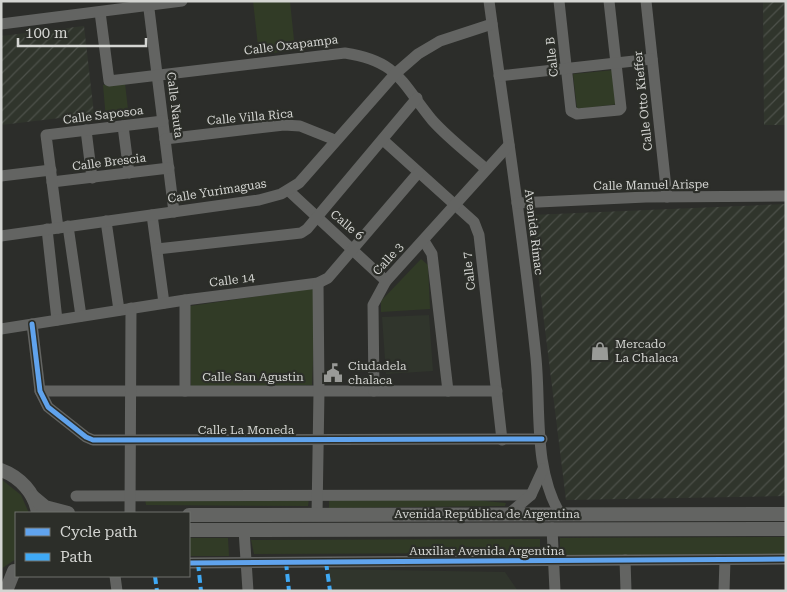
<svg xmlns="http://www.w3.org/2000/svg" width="787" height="592" font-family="'Roboto Serif',serif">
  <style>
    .built { fill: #30352c }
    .industrial { fill: url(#industrial-furrows) }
    .green { fill: #313b26 }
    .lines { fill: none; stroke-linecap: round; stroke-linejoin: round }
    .minor { stroke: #636462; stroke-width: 11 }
    .major { stroke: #636462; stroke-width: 14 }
    .quiet { stroke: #3fa9f5; stroke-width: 4; stroke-dasharray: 8 4; stroke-linecap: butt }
    .cycleway-casing { stroke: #2c2e29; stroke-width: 8 }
    .cycleway { stroke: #60a3ed; stroke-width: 5 }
    .labels { text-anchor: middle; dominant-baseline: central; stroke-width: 4.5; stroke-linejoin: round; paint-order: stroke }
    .street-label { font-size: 12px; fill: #d4d5d2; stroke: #2c2e29 }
    .poi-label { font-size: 12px; fill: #d4d5d2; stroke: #2c2e29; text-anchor: start }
  </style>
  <defs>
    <pattern id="industrial-furrows" width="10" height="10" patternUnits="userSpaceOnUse" patternTransform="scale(1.25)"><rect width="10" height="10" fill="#30352c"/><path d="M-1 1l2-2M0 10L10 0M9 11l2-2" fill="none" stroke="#4d514a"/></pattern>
  </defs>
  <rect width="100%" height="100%" fill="#2c2d2a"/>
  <g class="built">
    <path d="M429 315 433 371 386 374 382 317Z"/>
    <path d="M329 569 505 572 518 591H332Z"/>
  </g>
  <g class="industrial">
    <path d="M763 1H786V125H764Z"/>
    <path d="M84 26 94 114 1 125V36Z"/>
    <path d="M786 204V496L566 500 531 215Z"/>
  </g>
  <g class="green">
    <path d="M253 1H290L295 50 259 55Z"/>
    <path d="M614 70 618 104 577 109 573 74Z"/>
    <path d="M125 83 129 118 106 120 103 85Z"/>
    <path d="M421 259 428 265 430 309 381 312V301Z"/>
    <path d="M316 288 312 385 191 387 190 306Z"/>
    <path d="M1 479 21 495 29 513H16V559L1 569Z"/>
    <path d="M145 499H309L308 506 146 505Z"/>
    <path d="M329 499H464L506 503 505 506 329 508Z"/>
    <path d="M786 537V555L560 557V538Z"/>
    <path d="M189 538H228L229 556H189Z"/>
    <path d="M540 539V553L254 554 251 540Z"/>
  </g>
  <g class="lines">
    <g class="minor">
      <path d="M148 1 174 212"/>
      <path d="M489 1C505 120 524 239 536 358 541 409 533 468 560 514"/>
      <path d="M559 1 571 111 577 114 619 110 621 108 609 1"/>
      <path d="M646 1 667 197"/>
      <path d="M100 12 109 81 345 53C398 61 401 82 432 120 448 138 468 153 486 169"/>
      <path d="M1 24 182 1"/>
      <path d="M499 76 652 59"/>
      <path d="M123 126 129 173"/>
      <path d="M86 130 92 178"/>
      <path d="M165 139 284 125 300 126 335 140"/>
      <path d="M383 140 474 222 479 235 502 440"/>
      <path d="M1 176 51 170"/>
      <path d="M52 182 169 168"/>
      <path d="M289 191 386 281"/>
      <path d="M517 203 646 197 786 196"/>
      <path d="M152 215 164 303"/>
      <path d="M106 221 119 310"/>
      <path d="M68 226 81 316"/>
      <path d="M58 228 46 135 163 121"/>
      <path d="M47 229 57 320"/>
      <path d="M1 236 259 200 281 194 299 183 395 74 418 54 440 41 492 24"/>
      <path d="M424 241 432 254 448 391"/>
      <path d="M157 249 301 233 307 229 417 98"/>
      <path d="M32 324 40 391 48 407 86 437 93 440 542 439"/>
      <path d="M1 329 185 300 318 283 328 278 418 173"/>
      <path d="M40 391H497"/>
      <path d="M185 391V300"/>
      <path d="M374 391 373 305 386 281 509 145"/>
      <path d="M76 496 531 495"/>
      <path d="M130 513 131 308"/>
      <path d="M510 513 531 495 543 469"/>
      <path d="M317 515 319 391 318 283"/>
      <path d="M552 528 555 591"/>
      <path d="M244 530 248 591"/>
      <path d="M625 560 626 591"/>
      <path d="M189 563 786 559"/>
      <path d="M115 576 117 591"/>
      <path d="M724 591 725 560"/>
    </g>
    <g class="major">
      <path d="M1 470C20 477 35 493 38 513"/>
      <path d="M33 497 45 507 68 513"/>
      <path d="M189 515 786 514"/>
      <path d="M189 530 786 529"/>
      <path d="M6 591 14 571"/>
    </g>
    <g class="quiet">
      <path d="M286 562 289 591"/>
      <path d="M326 562 330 591"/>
      <path d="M198 563 201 591"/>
      <path d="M155 576 157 591"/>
    </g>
    <g class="cycleway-casing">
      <g id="cycleway">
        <path d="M32 324 40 391 48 407 86 437 93 440 542 439"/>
        <path d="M189 563 786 559"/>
      </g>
    </g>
    <use href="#cycleway" class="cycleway"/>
  </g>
  <defs>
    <g id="shop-bare" transform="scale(1.5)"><path d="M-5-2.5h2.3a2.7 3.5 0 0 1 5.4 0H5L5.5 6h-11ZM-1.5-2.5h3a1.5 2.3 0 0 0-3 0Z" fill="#999a97" stroke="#2c2e29" stroke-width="2.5" paint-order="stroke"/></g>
    <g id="civic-bare" transform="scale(1.5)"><path d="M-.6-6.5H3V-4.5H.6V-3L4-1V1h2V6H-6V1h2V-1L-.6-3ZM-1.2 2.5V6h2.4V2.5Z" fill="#999a97" stroke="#2c2e29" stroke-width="2.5" paint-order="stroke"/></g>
  </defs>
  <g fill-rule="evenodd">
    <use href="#shop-bare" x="600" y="351"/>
    <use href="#civic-bare" x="333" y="373"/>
  </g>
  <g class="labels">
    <g class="street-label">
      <text transform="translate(291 45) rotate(-7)">Calle Oxapampa</text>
      <text transform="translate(552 57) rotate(-96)">Calle B</text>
      <text transform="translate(643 101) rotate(-96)">Calle Otto Kieffer</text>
      <text transform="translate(175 105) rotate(83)">Calle Nauta</text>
      <text transform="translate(103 115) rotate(-7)">Calle Saposoa</text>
      <text transform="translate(250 117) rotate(-5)">Calle Villa Rica</text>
      <text transform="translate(109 162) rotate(-7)">Calle Brescia</text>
      <text transform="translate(651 185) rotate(-1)">Calle Manuel Arispe</text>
      <text transform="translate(217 191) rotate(-9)">Calle Yurimaguas</text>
      <text transform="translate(347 225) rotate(40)">Calle 6</text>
      <text transform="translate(534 232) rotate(83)">Avenida Rímac</text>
      <text transform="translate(388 259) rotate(-48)">Calle 3</text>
      <text transform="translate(469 271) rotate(-97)">Calle 7</text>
      <text transform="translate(232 280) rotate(-7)">Calle 14</text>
      <text x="253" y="377">Calle San Agustin</text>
      <text x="246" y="430">Calle La Moneda</text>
      <text x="487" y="514">Avenida República de Argentina</text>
      <text x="487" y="551">Auxiliar Avenida Argentina</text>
    </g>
    <g class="poi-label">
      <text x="615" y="344">Mercado<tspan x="615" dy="14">La Chalaca</tspan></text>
      <text x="348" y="366">Ciudadela<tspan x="348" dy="14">chalaca</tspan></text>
    </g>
  </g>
  <rect width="787" height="592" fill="none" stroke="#d4d5d2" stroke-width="5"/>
  <rect x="15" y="512" width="175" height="65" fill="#2c2e29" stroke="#6f716d"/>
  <rect x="25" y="528" width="25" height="8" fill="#60a3ed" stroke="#6f716d"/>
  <text x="60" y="537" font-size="15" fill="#d4d5d2">Cycle path</text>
  <rect x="25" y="553" width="25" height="8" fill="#3fa9f5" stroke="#6f716d"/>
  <text x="60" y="562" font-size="15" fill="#d4d5d2">Path</text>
  <path d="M18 38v8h128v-8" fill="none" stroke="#d4d5d2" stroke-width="2.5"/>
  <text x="25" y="38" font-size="15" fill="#d4d5d2" stroke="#2c2e29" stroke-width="4" paint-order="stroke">100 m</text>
</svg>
